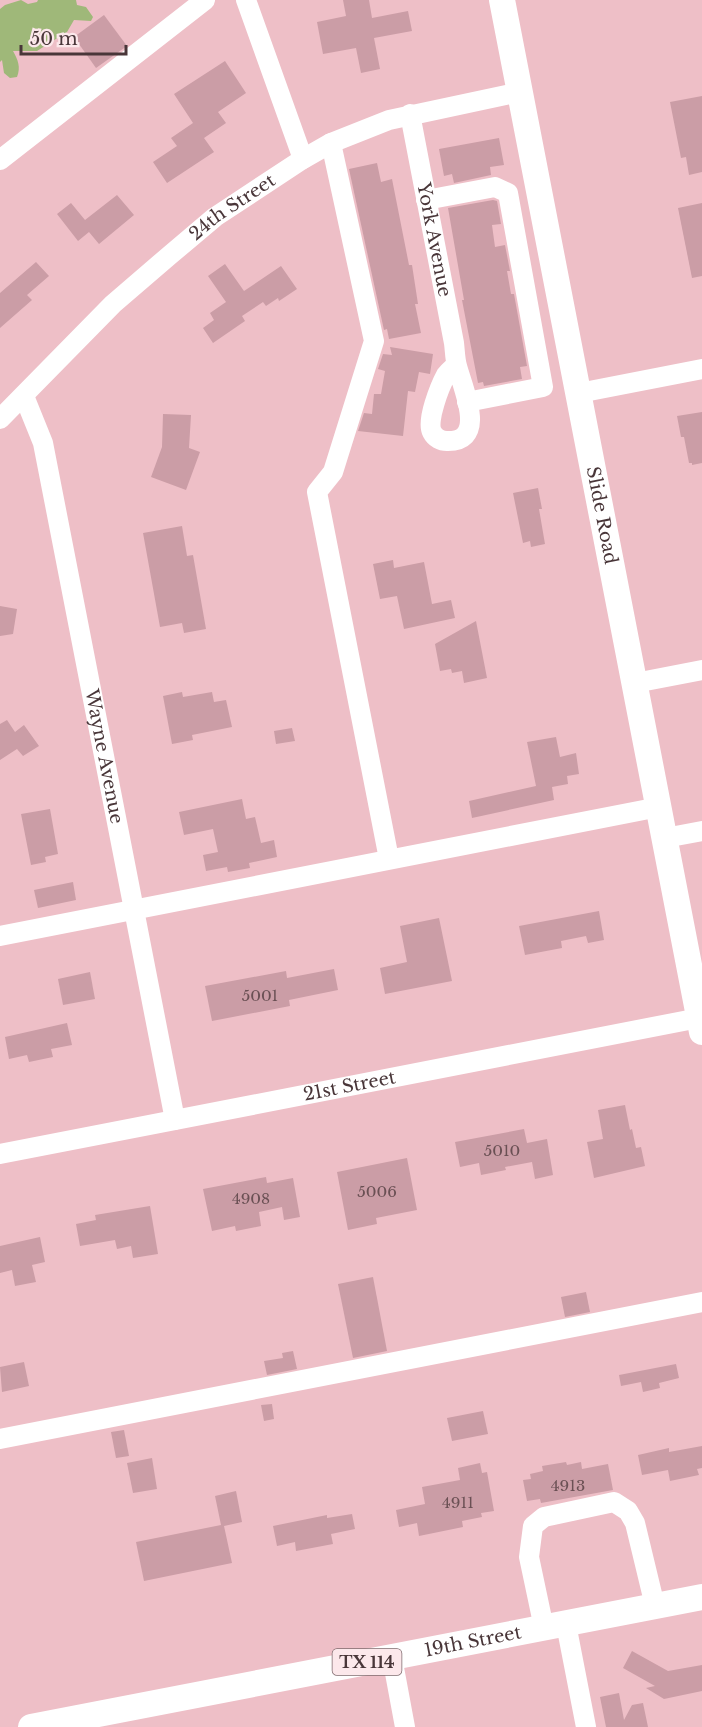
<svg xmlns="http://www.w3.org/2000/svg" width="702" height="1727" font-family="'Libre Baskerville',serif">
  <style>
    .green { fill: #9fb879 }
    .building { fill: #cb9da6 }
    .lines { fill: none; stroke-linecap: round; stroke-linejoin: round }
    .minor { stroke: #fff; stroke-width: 20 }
    .major { stroke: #fff; stroke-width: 26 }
    .labels { text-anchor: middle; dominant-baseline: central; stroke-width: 5; stroke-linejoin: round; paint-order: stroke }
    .number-label { font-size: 15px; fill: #6a5054 }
    .shield { fill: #fce8eb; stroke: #7f6b6e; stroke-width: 1.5 }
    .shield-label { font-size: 16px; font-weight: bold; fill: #493639 }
    .street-label { font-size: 18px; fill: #493639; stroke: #fce8eb }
  </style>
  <rect width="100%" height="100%" fill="#eebfc7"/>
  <path class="green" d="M21 0 28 4 37 2 38 0H76L77 5 86 7 93 17 91 21 74 20 67 32 37 51H13C18 60 21 67 17 77L10 78 4 73 2 60 0 62V9L5 5Z"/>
  <g class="building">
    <path d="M343 0H369L372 18 408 11 412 31 374 38 380 69 361 73 356 48 323 54 317 22 346 16Z"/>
    <path d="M104 15 127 46 96 68 74 37Z"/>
    <path d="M225 61 246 93 218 112 226 123 204 138 214 152 167 183 153 162 177 146 171 138 193 123 174 94Z"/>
    <path d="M702 96V172L689 175 686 157 681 158 670 102Z"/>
    <path d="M499 138 504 165 490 167 491 175 454 183 452 174 444 176 439 149Z"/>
    <path d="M377 163 381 182 392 179 409 265H412L418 304H415L421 333 389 339 387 329 384 330 349 169Z"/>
    <path d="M117 195 134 215 99 244 89 232 78 241 57 214 71 203 85 220Z"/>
    <path d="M493 200 497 201 501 224 492 225 495 247 505 245 510 271H507L511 294H514L527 366 520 367 522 379 484 386 483 382 478 383 462 300H464L448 208Z"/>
    <path d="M702 203V276L692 278 678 208Z"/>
    <path d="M36 262 49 276 27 295 32 300 0 328V293Z"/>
    <path d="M225 264 244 291 281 266 297 289 279 301 278 298 266 306 263 302 242 316 245 321 213 343 203 328 214 320 210 313 226 302 208 276Z"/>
    <path d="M390 347 433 354 430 374 419 372 415 392 408 391 403 436 358 431 364 413 372 414 374 394H381L385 371 378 369 383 354 392 355Z"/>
    <path d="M702 412V463L692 465V463H689L684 437H681L677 416Z"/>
    <path d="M163 414 191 415 189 448 200 452 186 490 151 477 162 447Z"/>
    <path d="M538 488 542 509H539L545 544 531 547 530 541 523 543 513 493Z"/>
    <path d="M182 526 187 556 193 555 206 629 184 633 182 623 160 627 143 533Z"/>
    <path d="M393 560 394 568 424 562 432 604 451 600 455 618 404 629 397 596 380 599 373 564Z"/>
    <path d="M0 606 17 609 13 634 0 636Z"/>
    <path d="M476 621 487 678 464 683 462 671 452 673 451 669 440 671 435 644Z"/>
    <path d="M182 692 183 697 212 692 214 702 226 700 232 727 192 735 193 740 172 744 163 696Z"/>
    <path d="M7 720 15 732 24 725 39 746 23 756 17 749 0 760V724Z"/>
    <path d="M292 728 295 741 276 744 274 731Z"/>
    <path d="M556 737 560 757 576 753 579 774 567 776 568 784 552 787 554 800 472 818 469 801 536 786 527 742Z"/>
    <path d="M242 799 246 819 255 817 261 843 274 840 277 857 249 863 250 868 228 872 227 867 206 871 203 855 218 852 213 829 184 835 179 812Z"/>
    <path d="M50 809 58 854 45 857 46 862 31 865 21 814Z"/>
    <path d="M73 882 76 900 38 908 34 890Z"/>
    <path d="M599 911 604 940 588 943 586 936 561 941 562 948 525 955 519 926Z"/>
    <path d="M439 918 452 981 385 994 380 968 407 962 400 926Z"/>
    <path d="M334 969 338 990 289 1000 290 1006 212 1021 205 986 286 971 287 978Z"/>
    <path d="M90 972 95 999 63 1005 58 979Z"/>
    <path d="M67 1023 72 1045 51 1049 53 1057 29 1062 27 1055 9 1059 5 1037Z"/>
    <path d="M625 1105 630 1130 632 1129 636 1148 641 1147 645 1166 594 1178 587 1142 603 1139 598 1110Z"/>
    <path d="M524 1129 527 1143 547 1139 553 1175 535 1179 532 1162 505 1167 506 1170 481 1175 479 1163 460 1167 455 1142Z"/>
    <path d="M407 1158 417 1210 376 1218 377 1224 348 1230 337 1172Z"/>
    <path d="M266 1177 267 1183 293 1178 300 1217 284 1220 282 1207 259 1212 261 1226 236 1231 235 1226 212 1231 203 1189Z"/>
    <path d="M150 1206 158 1254 133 1258 131 1246 117 1249 115 1240 80 1246 76 1224 96 1220 95 1215Z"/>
    <path d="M40 1237 45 1262 32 1265 36 1282 15 1286 12 1270 0 1273V1246Z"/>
    <path d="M373 1277 387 1351 353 1358 338 1284Z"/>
    <path d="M586 1292 590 1312 565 1317 561 1297Z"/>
    <path d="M293 1351 297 1369 267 1375 264 1361 283 1358 282 1353Z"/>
    <path d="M24 1362 29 1386 2 1392 0 1367Z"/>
    <path d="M676 1364 679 1378 659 1383 660 1388 643 1392 641 1382 621 1386 619 1375Z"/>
    <path d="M272 1404 274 1419 264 1421 261 1405Z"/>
    <path d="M483 1411 488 1434 452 1441 447 1418Z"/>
    <path d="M124 1430 129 1456 116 1458 111 1432Z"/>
    <path d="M702 1446V1468L697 1469 699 1475 670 1481 668 1470 642 1475 638 1455 669 1448V1452Z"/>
    <path d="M152 1458 157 1489 133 1493 127 1463Z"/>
    <path d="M566 1462 567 1465 581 1462 582 1469 608 1464 613 1490 541 1503 540 1499 527 1501 523 1480 531 1479 530 1474 543 1471 542 1466Z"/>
    <path d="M480 1463 482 1473 487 1472 494 1511 481 1513 482 1517 462 1521 463 1527 419 1536 417 1523 399 1527 396 1510 425 1504 422 1487 460 1480 458 1468Z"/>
    <path d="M236 1491 242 1522 224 1526 232 1563 144 1581 136 1542 221 1525 215 1496Z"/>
    <path d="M352 1514 355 1529 331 1534 333 1544 296 1551 295 1542 277 1546 273 1526 327 1515V1518Z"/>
    <path d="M632 1651 668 1671 702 1665V1691L664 1699 646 1688 655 1686 623 1668Z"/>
    <path d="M619 1693 624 1720 632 1705 643 1703 648 1727H606L600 1697Z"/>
  </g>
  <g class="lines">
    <g class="minor">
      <path d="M246 0 303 159"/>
      <path id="s1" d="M410 114 454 343C455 351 455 359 457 366 463 389 488 442 447 441 441 441 435 438 432 432 426 421 440 386 446 375 449 371 453 368 456 365"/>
      <path d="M331 143 374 341 333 472 317 492 389 859"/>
      <path d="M0 160 205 0"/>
      <path d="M426 200 495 187 508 193 543 387 467 402"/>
      <path d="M579 393 702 369"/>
      <path id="s2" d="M24 396 43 443 175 1120"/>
      <path id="s3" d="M0 419 113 304 170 255 215 217 303 159 331 143 389 120 520 92"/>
      <path d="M635 683 702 670"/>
      <path d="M665 838 702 831"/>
      <path d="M0 936 659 807"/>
      <path id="s4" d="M0 1154 699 1018"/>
      <path d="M0 1439 702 1302"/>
      <path d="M566 1624 586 1727"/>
      <path d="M544 1628 529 1557 533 1526 544 1517 614 1502 628 1511 635 1523 655 1606"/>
      <path d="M392 1657 405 1727"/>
    </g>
    <g class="major">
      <path id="s5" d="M502 0 702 1032"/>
      <path id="s6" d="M31 1727 702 1597"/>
    </g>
  </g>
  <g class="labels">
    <g class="number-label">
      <text x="260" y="995">5001</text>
      <text x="502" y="1150">5010</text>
      <text x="377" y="1191">5006</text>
      <text x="251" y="1198">4908</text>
      <text x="568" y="1485">4913</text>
      <text x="458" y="1502">4911</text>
    </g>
    <rect class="shield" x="332.5" y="1649" width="69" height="26" rx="4.5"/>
    <g class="shield-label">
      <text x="367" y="1662">TX 114</text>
    </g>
    <g class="street-label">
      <text stroke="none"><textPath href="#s3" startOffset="315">24th Street</textPath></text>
      <text stroke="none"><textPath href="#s1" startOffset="128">York Avenue</textPath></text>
      <text stroke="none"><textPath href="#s5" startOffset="525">Slide Road</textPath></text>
      <text stroke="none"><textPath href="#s2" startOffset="370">Wayne Avenue</textPath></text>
      <text stroke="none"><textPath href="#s4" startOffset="356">21st Street</textPath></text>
      <text stroke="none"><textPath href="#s6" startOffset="450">19th Street</textPath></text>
    </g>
  </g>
  <path d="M21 45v9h105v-9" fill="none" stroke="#493639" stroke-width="3"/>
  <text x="30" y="45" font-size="18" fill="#493639" stroke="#fce8eb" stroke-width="4.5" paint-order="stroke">50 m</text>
</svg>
